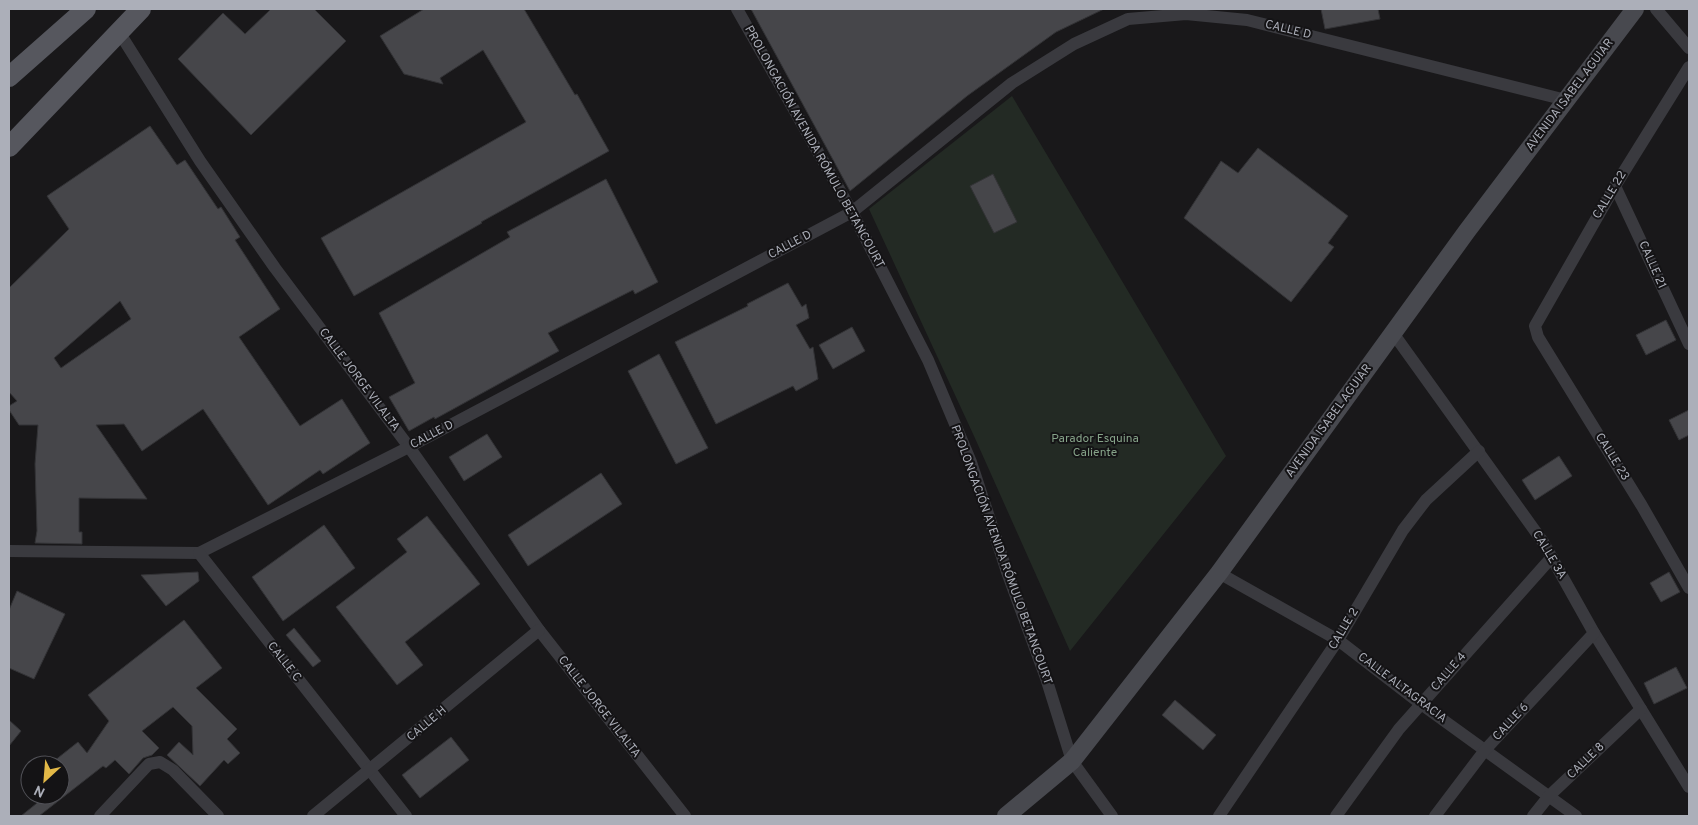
<svg xmlns="http://www.w3.org/2000/svg" width="1698" height="825" font-family="Overpass,sans-serif">
  <style>
    .green { fill: #232a24 }
    .building { fill: #46464a; stroke: #333336; fill-rule: evenodd }
    .lines { fill: none; stroke-linecap: round; stroke-linejoin: round }
    .street { stroke: #3a3a3f; stroke-width: 12 }
    .secondary { stroke: #48494f; stroke-width: 18 }
    .primary { stroke: #56575e; stroke-width: 20 }
    .labels { text-anchor: middle; dominant-baseline: central; stroke-width: 4; stroke-linejoin: round; paint-order: stroke }
    .street-label { font-size: 12px; fill: #acafb9; stroke: #141315 }
    .park-label { font-size: 12px; fill: #85a288; stroke: #141315 }
  </style>
  <rect width="100%" height="100%" fill="#19181a"/>
  <path class="green" d="M1012 96 1226 456 1070 651 974 436 869 209Z"/>
  <g class="building">
    <path d="M271 9H314L346 41 251 135 178 59 223 13 245 34Z"/>
    <path d="M424 9H524L575 95 577 94 609 151 481 222 482 223 354 296 321 238 526 122 483 50 440 78 443 84 404 74 380 36Z"/>
    <path d="M751 9H1104L1056 32 967 96 850 191Z"/>
    <path d="M1321 9H1378L1380 19 1325 29Z"/>
    <path d="M150 126 177 165 185 160 218 209 221 207 240 237 235 240 280 309 239 337 300 426 342 399 370 443 323 474 320 470 268 505 203 409 142 451 124 424 96 425 147 499 79 498V532H82V544L35 543 37 531 35 464 38 425H19L9 410V406L17 401 9 392V288L69 229 47 196ZM120 301 131 319 61 368 54 358Z"/>
    <path d="M1258 148 1348 216 1328 243 1334 247 1291 302 1184 218 1221 161 1238 173Z"/>
    <path d="M993 174 1017 222 994 233 970 186Z"/>
    <path d="M606 179 658 282 635 294 633 290 548 333 559 351 435 419 434 417 409 431 389 397 415 383 379 313 510 237 507 232Z"/>
    <path d="M788 283 802 307 806 304 809 318 796 325 810 349 813 347 818 379 796 391 793 386 716 424 675 342 748 306 747 304Z"/>
    <path d="M1666 320 1676 340 1646 355 1636 335Z"/>
    <path d="M852 327 865 351 833 369 819 345Z"/>
    <path d="M659 354 708 448 676 464 628 371Z"/>
    <path d="M1689 410V435L1679 440 1669 420Z"/>
    <path d="M487 434 502 457 464 481 449 457Z"/>
    <path d="M1559 456 1572 476 1535 500 1522 480Z"/>
    <path d="M601 473 622 504 528 566 508 535Z"/>
    <path d="M427 516 480 584 405 642 423 665 397 685 336 607 407 552 397 539Z"/>
    <path d="M324 525 355 568 283 621 252 577Z"/>
    <path d="M198 572 199 581 166 606 141 575Z"/>
    <path d="M1669 572 1680 592 1661 602 1650 583Z"/>
    <path d="M17 591 65 614 34 679 9 668V610Z"/>
    <path d="M184 620 222 668 196 688 237 729 227 739 240 753 228 764 224 760 200 786 167 755 179 742 193 755 192 726 173 707 142 731 159 748 152 755 143 758 129 774 115 760 106 768 103 766 39 816H21L47 795H60V765H49L78 742 87 753 109 721 88 695Z"/>
    <path d="M294 628 321 661 313 667 286 635Z"/>
    <path d="M1676 667 1687 688 1654 704 1644 683Z"/>
    <path d="M1175 700 1216 735 1203 750 1162 715Z"/>
    <path d="M9 720 21 731 9 746Z"/>
    <path d="M451 737 469 760 420 798 402 775Z"/>
  </g>
  <g class="lines">
    <g class="street">
      <path d="M737 9 852 212 928 360 971 462 1007 572 1046 678 1072 761 1112 816"/>
      <path d="M1656 9 1689 48"/>
      <path d="M119 32 200 161 275 268 409 447 539 630 685 816"/>
      <path d="M1689 67 1615 186 1535 326 1538 337 1642 506 1689 588"/>
      <path d="M1615 186 1689 344"/>
      <path d="M1393 333 1543 542 1594 633 1689 787"/>
      <path d="M9 551 199 553 409 447 852 212 1012 83 1074 44 1128 19 1186 14 1247 20 1566 100"/>
      <path d="M199 553 406 816"/>
      <path d="M1219 573 1338 640 1421 704 1576 816"/>
      <path d="M100 816 149 764 160 762 173 770 218 816"/>
      <path d="M313 816 539 630"/>
      <path d="M1219 816 1338 640 1403 530 1426 500 1479 451"/>
      <path d="M1336 816 1399 729 1552 557"/>
      <path d="M1435 816 1485 750 1594 633"/>
      <path d="M1533 816 1549 796 1641 709"/>
    </g>
    <path class="secondary" d="M1006 816 1072 761 1219 573 1467 231 1635 9"/>
    <g class="primary">
      <path d="M9 77 86 9"/>
      <path d="M9 147 141 9"/>
    </g>
  </g>
  <g class="labels">
    <g class="street-label">
      <text transform="translate(1288 30) rotate(14)">CALLE D</text>
      <text transform="translate(1570 95) rotate(-53)">AVENIDA ISABEL AGUIAR</text>
      <text transform="translate(814 147) rotate(61)">PROLONGACIÓN AVENIDA RÓMULO BETANCOURT</text>
      <text transform="translate(1610 195) rotate(-59)">CALLE 22</text>
      <text transform="translate(790 245) rotate(-28)">CALLE D</text>
      <text transform="translate(1652 265) rotate(66)">CALLE 21</text>
      <text transform="translate(359 380) rotate(53)">CALLE JORGE VILALTA</text>
      <text transform="translate(1329 421) rotate(-54)">AVENIDA ISABEL AGUIAR</text>
      <text transform="translate(432 435) rotate(-28)">CALLE D</text>
      <text transform="translate(1612 457) rotate(58)">CALLE 23</text>
      <text transform="translate(1001 555) rotate(70)">PROLONGACIÓN AVENIDA RÓMULO BETANCOURT</text>
      <text transform="translate(1549 555) rotate(59)">CALLE 3A</text>
      <text transform="translate(1344 629) rotate(-59)">CALLE 2</text>
      <text transform="translate(284 662) rotate(52)">CALLE C</text>
      <text transform="translate(1449 672) rotate(-49)">CALLE 4</text>
      <text transform="translate(1402 688) rotate(37)">CALLE ALTAGRACIA</text>
      <text transform="translate(599 707) rotate(52)">CALLE JORGE VILALTA</text>
      <text transform="translate(1511 722) rotate(-47)">CALLE 6</text>
      <text transform="translate(427 724) rotate(-40)">CALLE H</text>
      <text transform="translate(1586 761) rotate(-44)">CALLE 8</text>
    </g>
    <g class="park-label">
      <text x="1095" y="439">Parador Esquina<tspan x="1095" dy="14">Caliente</tspan></text>
    </g>
  </g>
  <rect width="1698" height="825" fill="none" stroke="#acafb9" stroke-width="20"/>
  <g transform="translate(45 780) rotate(206)"><circle r="24" fill="#141315" stroke="#515157"/>
  <path d="M0-4L9 19L0 12L-9 19Z" fill="#e3b947"/>
  <text y="-8" font-size="14" font-weight="bold" text-anchor="middle" fill="#acafb9">N</text>
  </g>
</svg>
